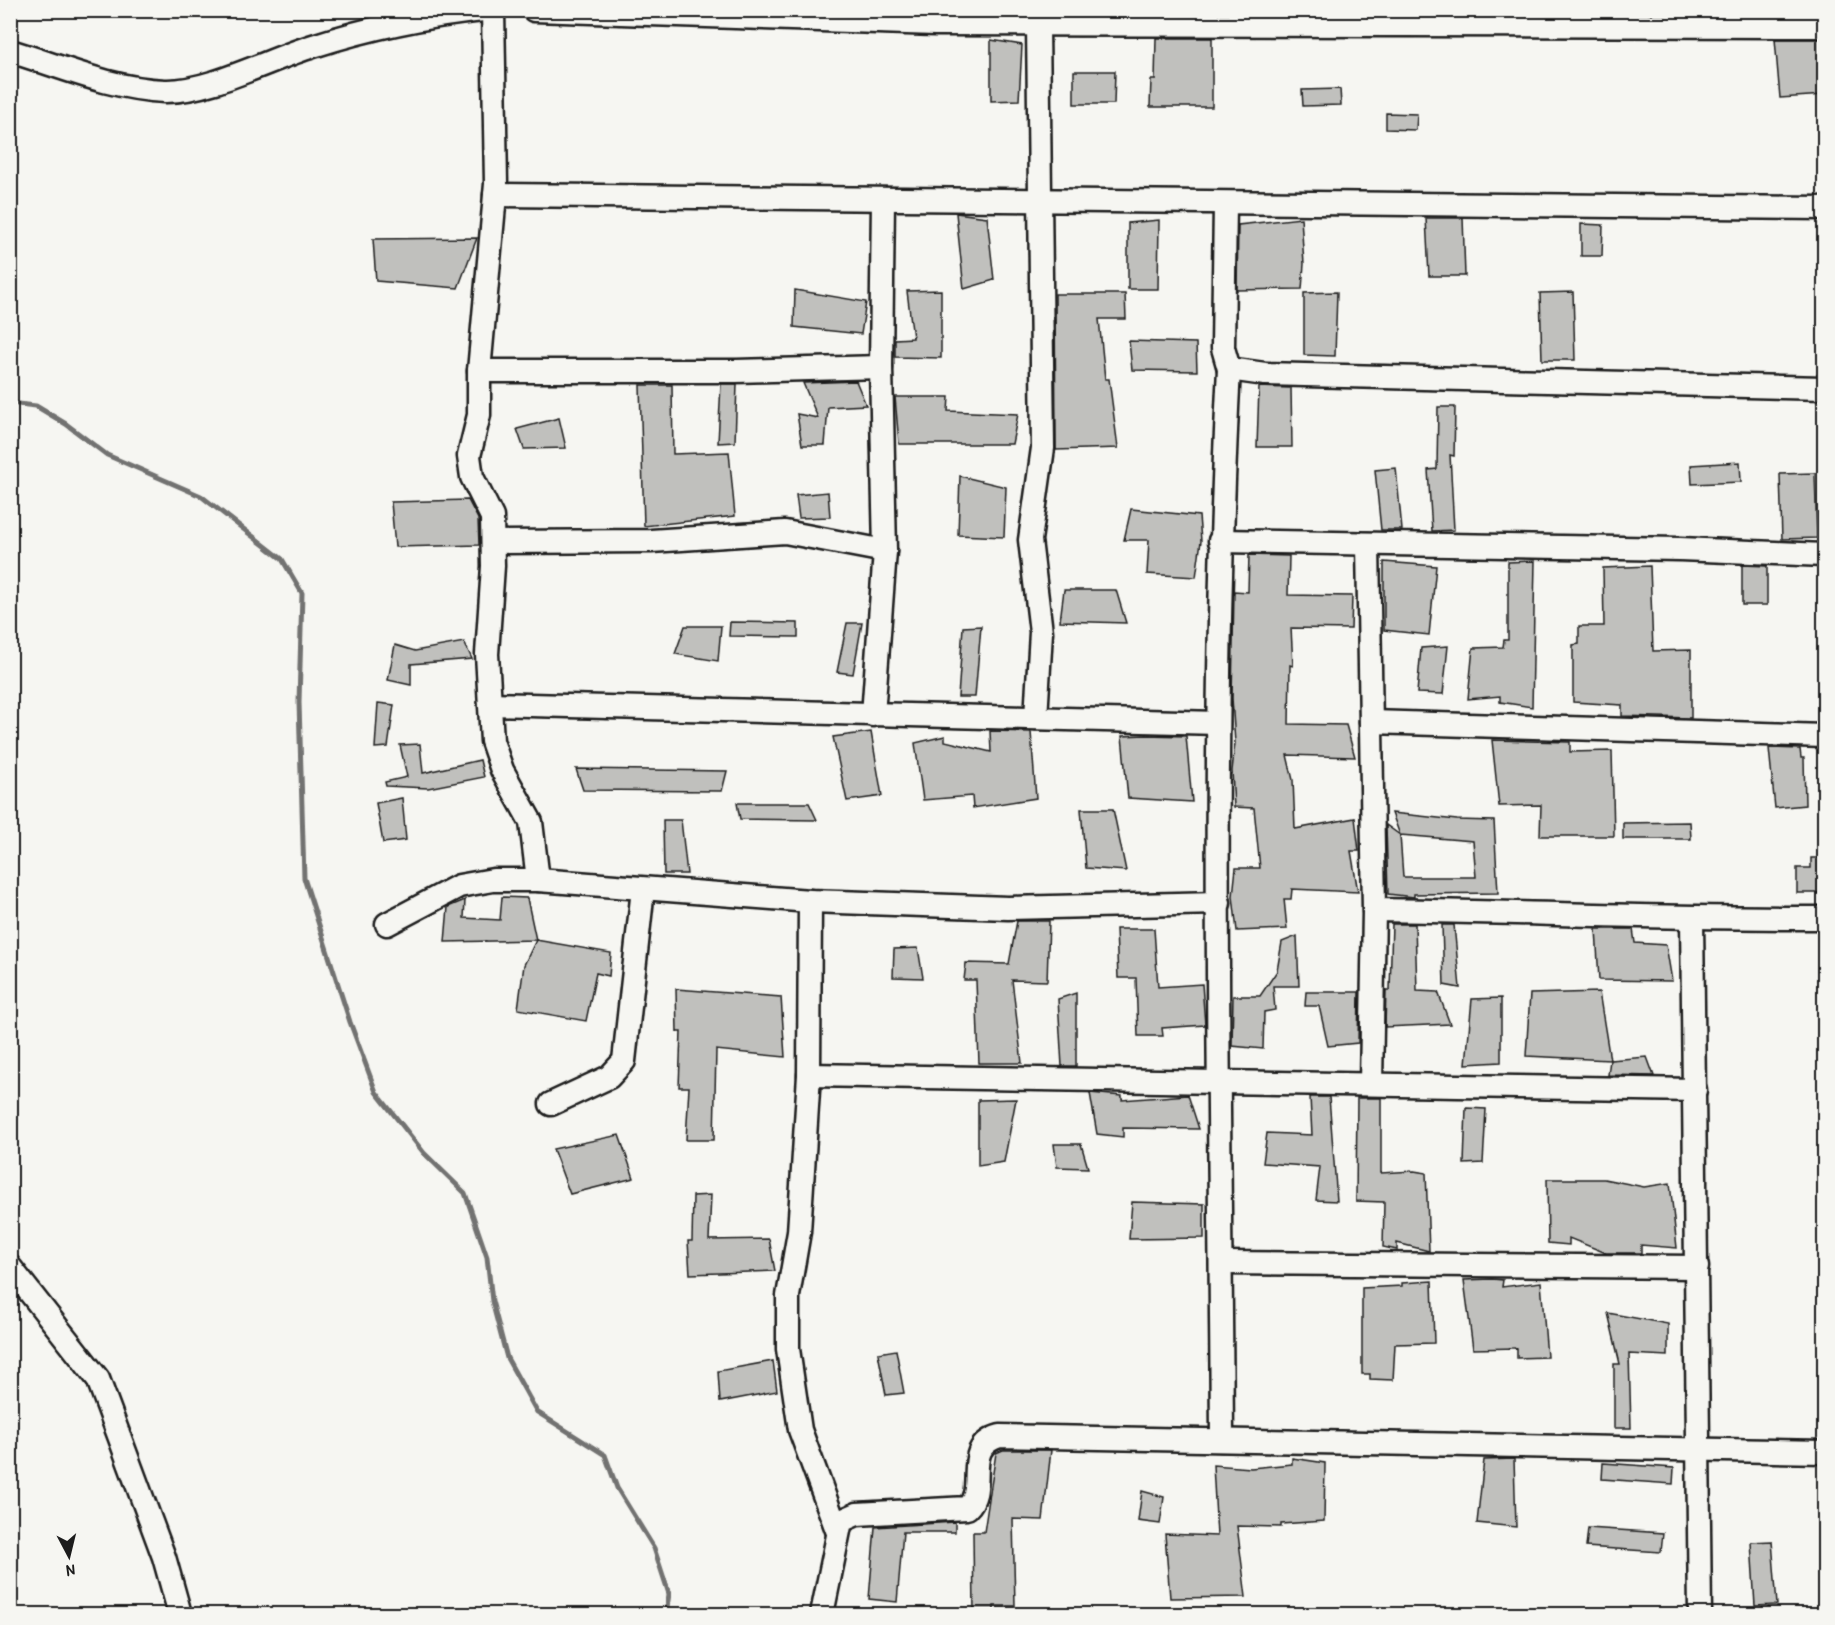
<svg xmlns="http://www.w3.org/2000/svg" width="1835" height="1625" font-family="'Patrick Hand',sans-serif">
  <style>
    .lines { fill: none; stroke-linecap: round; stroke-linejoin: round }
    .stream { stroke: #727271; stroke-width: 5 }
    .building { fill: #c0c0bd; stroke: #1c1c1c; stroke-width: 1.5; fill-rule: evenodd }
    .minor-casing { stroke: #1c1c1c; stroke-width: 27 }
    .minor { stroke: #f6f6f2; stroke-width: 22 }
  </style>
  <rect width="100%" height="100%" fill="#f6f6f2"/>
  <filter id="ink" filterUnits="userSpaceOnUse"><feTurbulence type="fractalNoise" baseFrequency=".0167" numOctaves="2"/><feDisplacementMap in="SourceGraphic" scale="12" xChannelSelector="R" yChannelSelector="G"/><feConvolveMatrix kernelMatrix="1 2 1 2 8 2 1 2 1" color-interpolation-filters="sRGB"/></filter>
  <g filter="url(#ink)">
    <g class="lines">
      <path class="stream" d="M10 403 36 406 66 424 107 455 201 496 282 559 302 593 299 702 304 878 350 1022 376 1092 424 1153 465 1193 487 1257 492 1301 507 1358 537 1412 605 1455 617 1488 654 1548 669 1594 666 1614"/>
    </g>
    <g class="building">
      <path d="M1156 38H1212V107H1150L1151 80H1155Z"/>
      <path d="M1775 39H1824V95L1780 98Z"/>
      <path d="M991 40 1022 45 1019 100 991 101Z"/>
      <path d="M1074 71H1115L1114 104H1074Z"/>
      <path d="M1340 89 1341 105 1303 106 1302 90Z"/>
      <path d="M1386 113 1417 114 1416 130 1386 129Z"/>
      <path d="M956 213 987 217 994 280 964 289Z"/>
      <path d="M1301 218 1304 264 1302 289 1237 290 1238 225Z"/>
      <path d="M1426 218H1463L1465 276H1429Z"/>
      <path d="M1159 220 1158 289H1128V223Z"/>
      <path d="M1581 224 1603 225 1602 256H1581Z"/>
      <path d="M477 238 458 288 376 281 373 239Z"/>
      <path d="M795 290 866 302 861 334 794 327Z"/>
      <path d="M941 290V358L895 357V339L913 338 907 291Z"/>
      <path d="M1337 292 1335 356 1304 355V293Z"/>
      <path d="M1573 292 1575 360H1542L1540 293Z"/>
      <path d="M1055 294H1125L1126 319H1099L1105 379H1109L1118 448 1056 450Z"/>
      <path d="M1129 341 1196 343 1197 371 1132 370Z"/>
      <path d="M856 381 866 405 828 407 825 445H802L797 414 818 418 803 383Z"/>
      <path d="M721 384H737L735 442 718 443Z"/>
      <path d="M640 385H672L673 454 729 452 735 516 644 526Z"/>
      <path d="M1259 387 1291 388 1292 447H1257Z"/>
      <path d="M895 397H949L948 411 1018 414 1012 444H899Z"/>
      <path d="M1438 407H1455L1454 456 1450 455 1454 530 1432 531 1428 470 1437 469Z"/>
      <path d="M559 418 566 448 524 449 517 429Z"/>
      <path d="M1740 462 1741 482 1692 484 1691 465Z"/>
      <path d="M1396 468 1402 530H1381L1375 470Z"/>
      <path d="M1815 473 1817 538 1782 539 1780 474Z"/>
      <path d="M960 476 1006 487 1004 537 958 535Z"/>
      <path d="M828 492 830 517 799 518 796 495Z"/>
      <path d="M468 500 478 519 479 545 395 547 391 502Z"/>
      <path d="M1131 509 1199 516 1201 541 1196 577 1147 574 1149 540H1124Z"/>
      <path d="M1249 555 1289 556 1288 595 1352 596 1351 629 1291 628 1293 666 1290 665 1289 724 1346 725 1355 757 1287 755 1293 780 1295 829 1355 818 1359 851H1351L1358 892 1292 889 1291 899H1284L1287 929 1237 931 1233 896 1236 868H1260L1254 808 1234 807 1232 771 1235 743 1232 698 1234 591 1248 592Z"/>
      <path d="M1535 561 1532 707 1500 702V696L1468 699 1473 648 1503 647 1504 640H1508V562Z"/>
      <path d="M1384 562 1436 566 1429 635 1384 630Z"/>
      <path d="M1742 565 1767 566V605H1742Z"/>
      <path d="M1650 566 1653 651 1691 650V718L1622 716V705L1573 702V645L1579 644V626H1604L1603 568Z"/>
      <path d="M1064 590H1116L1126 623 1060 621Z"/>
      <path d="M730 622 798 623V637L729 636Z"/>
      <path d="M847 623H862L853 674 837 672Z"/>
      <path d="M685 626H721L718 661 675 654Z"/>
      <path d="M981 626 975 697H958L963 627Z"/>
      <path d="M464 642 472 659 411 664V685L388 680 395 645 415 651Z"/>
      <path d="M1448 646 1443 694 1417 693 1421 648Z"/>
      <path d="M378 703 394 705 388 747 375 748Z"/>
      <path d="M990 731 1031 732 1036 798 973 808 972 796 923 800 915 743 945 736V741L991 752Z"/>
      <path d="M871 732 882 796 847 801 833 737Z"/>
      <path d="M1146 735 1186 736 1192 802 1128 798 1122 736Z"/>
      <path d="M1492 740 1570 742V752L1612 751 1614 836H1540L1541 805 1499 806Z"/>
      <path d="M420 744 423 773 480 760 484 777 428 788 386 786 385 782 407 777 400 745Z"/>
      <path d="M1769 748 1800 749 1801 758H1804L1805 805 1775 808Z"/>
      <path d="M576 769 727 771 722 791 583 790Z"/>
      <path d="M402 798 406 840 383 843 376 803Z"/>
      <path d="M737 803H809L817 820 740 819Z"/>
      <path d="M1081 809H1113L1126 871 1086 868Z"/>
      <path d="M1392 813 1457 820 1494 821 1498 893 1414 894V897L1388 894 1386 825 1400 835ZM1400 835 1473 841 1476 877H1403Z"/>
      <path d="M663 820H681L687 874H664Z"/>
      <path d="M1690 822 1691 839H1623V823Z"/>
      <path d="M1811 858H1824V893H1797V868H1811Z"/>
      <path d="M502 897 527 898 536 940 445 942 448 907 465 900 464 918 500 920Z"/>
      <path d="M1017 921H1049L1047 981 1012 980 1022 1063H979L976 980H964L966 963 1009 964Z"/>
      <path d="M1392 924H1415L1417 991 1438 992 1450 1024 1385 1027 1386 990H1390Z"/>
      <path d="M1442 925H1454L1460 988 1444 985Z"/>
      <path d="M1116 929H1154L1158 987 1202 984 1205 1025 1162 1028 1163 1036H1138L1136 978H1118Z"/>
      <path d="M1596 929H1633L1635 943 1666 945 1672 981 1599 980Z"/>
      <path d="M1297 936 1299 986H1273L1275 1010 1264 1012 1263 1049 1232 1046 1233 996H1260L1277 971 1282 942Z"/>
      <path d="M536 940 611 953 609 976 596 973 586 1021 518 1009 524 965Z"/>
      <path d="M918 948 923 978 893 977 894 949Z"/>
      <path d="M676 989 781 997 785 1057 716 1050 714 1140H686L689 1087H679L681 1032H677Z"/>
      <path d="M1306 992H1359L1358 1043 1328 1046 1319 1006H1305Z"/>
      <path d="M1599 992 1610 1060 1526 1056 1530 994Z"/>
      <path d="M1076 993V1066H1062L1058 999Z"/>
      <path d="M1501 998V1062L1466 1064 1472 999Z"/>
      <path d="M1647 1057 1654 1076 1608 1075 1610 1060Z"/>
      <path d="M1090 1093 1122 1096V1100L1188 1095 1199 1129 1123 1128V1137L1097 1134Z"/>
      <path d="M1310 1097H1329L1337 1201 1316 1200 1320 1167 1263 1163 1267 1133 1312 1135Z"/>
      <path d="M1357 1098H1381V1173L1414 1171 1426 1173 1429 1251 1397 1243V1250L1383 1247 1384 1202 1356 1201Z"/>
      <path d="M1016 1099 1004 1162 978 1166V1100Z"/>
      <path d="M1466 1108 1486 1109 1483 1163 1464 1164Z"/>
      <path d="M619 1135 634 1178 570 1194 553 1149Z"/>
      <path d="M1054 1144H1081L1088 1168 1057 1167Z"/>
      <path d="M1547 1179H1604L1644 1187 1670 1183 1677 1248 1641 1245V1253H1606L1569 1238V1245L1548 1243Z"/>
      <path d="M711 1195 709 1240 769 1239 775 1271 690 1274 688 1241H692L693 1196Z"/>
      <path d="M1132 1202 1204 1204V1238L1129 1239Z"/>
      <path d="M1492 1279 1503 1280 1502 1287 1541 1282 1547 1357 1517 1358V1348L1473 1349 1464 1280Z"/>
      <path d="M1432 1281 1434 1343 1395 1344 1393 1380 1370 1379V1374H1362V1288L1402 1286V1283Z"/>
      <path d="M1608 1313 1668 1324V1356L1629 1354 1631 1428H1614V1364H1620Z"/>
      <path d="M896 1350 904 1393 886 1395 878 1353Z"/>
      <path d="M773 1361 777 1391 720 1402 718 1371Z"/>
      <path d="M1003 1450H1051L1043 1520 1013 1519 1015 1606H994V1614H974L973 1532H984L996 1453Z"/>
      <path d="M1292 1458 1325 1463 1324 1521 1281 1524V1527L1237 1526 1246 1597 1170 1598 1165 1534 1217 1536 1213 1465 1251 1468 1292 1464Z"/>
      <path d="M1514 1459 1516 1527 1477 1523 1484 1460Z"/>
      <path d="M1603 1463 1674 1468 1673 1484 1602 1479Z"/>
      <path d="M1142 1491 1164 1497 1160 1524 1138 1521Z"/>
      <path d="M955 1522V1532H903L897 1602 869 1599 875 1527Z"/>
      <path d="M1588 1528 1663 1533 1661 1552 1586 1547Z"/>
      <path d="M1772 1541 1777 1605 1755 1606 1751 1542Z"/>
    </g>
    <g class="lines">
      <g class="minor-casing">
        <g id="minor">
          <path d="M493 10 496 184 479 371V415L469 456 472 477 492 517 493 566 487 654 492 741 502 770 531 822 538 880"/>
          <path d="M534 10 935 24 1824 26"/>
          <path d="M10 51C60 66 112 89 165 91 209 92 270 59 313 46 369 28 425 16 483 10"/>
          <path d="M495 195 1824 208"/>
          <path d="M1225 204 1223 348 1229 369 1265 374 1824 388"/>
          <path d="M479 371H736L881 367"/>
          <path d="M1220 541 1680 549 1824 555"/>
          <path d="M493 542 651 541 785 532 885 551"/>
          <path d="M1368 544 1374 910 1371 1084"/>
          <path d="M490 704 1218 723"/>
          <path d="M873 715 885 551 881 367 883 200"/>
          <path d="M1036 718 1041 632 1030 540 1043 448 1038 25"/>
          <path d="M1371 722 1824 736"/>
          <path d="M810 901 809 1075 799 1232 788 1296V1349L800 1430 837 1530"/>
          <path d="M1374 910C1524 912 1674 919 1824 918"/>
          <path d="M1692 919 1700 1614"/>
          <path d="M387 924 459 886 493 880H538L810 901 1008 908 1219 903"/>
          <path d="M809 1075 1695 1090"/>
          <path d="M551 1104 609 1077 624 1061 643 889"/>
          <path d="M1221 1263 1697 1267"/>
          <path d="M10 1267 98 1379 164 1557 180 1614"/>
          <path d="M1222 1440C1220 1083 1210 725 1229 369"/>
          <path d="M822 1614 841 1521 857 1514 967 1508C989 1488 960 1447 1000 1436L1824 1452"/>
        </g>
      </g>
      <use href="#minor" class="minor"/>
    </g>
  </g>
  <rect width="1835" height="1625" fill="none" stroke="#f6f6f2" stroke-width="36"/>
  <rect x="18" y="18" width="1799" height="1589" fill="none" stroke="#1c1c1c" stroke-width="2" filter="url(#ink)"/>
  <g transform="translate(69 1556) rotate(173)" stroke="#f6f6f2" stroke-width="4.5" paint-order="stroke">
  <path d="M0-4.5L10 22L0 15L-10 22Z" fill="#1c1c1c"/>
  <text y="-9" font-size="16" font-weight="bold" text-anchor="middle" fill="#1c1c1c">N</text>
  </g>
</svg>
